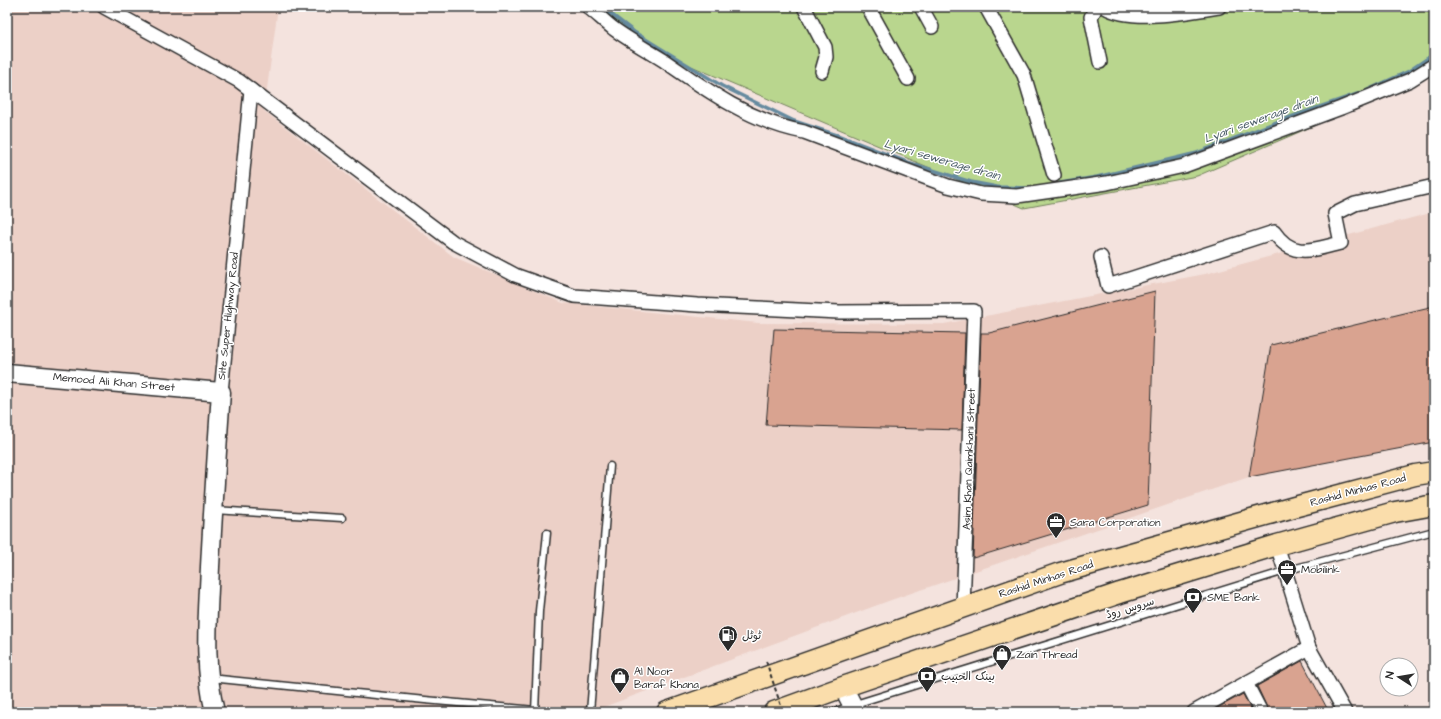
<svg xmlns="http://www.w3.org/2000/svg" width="1441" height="719" font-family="'Architects Daughter','Playpen Sans Arabic',sans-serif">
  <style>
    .built { fill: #ecd0c7 }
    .green { fill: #b9d68e; stroke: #72805c }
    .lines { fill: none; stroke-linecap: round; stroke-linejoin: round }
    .stream { stroke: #658a9f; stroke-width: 3.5 }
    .building { fill: #d9a390; stroke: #2b2b2b }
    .lane-casing { stroke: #2b2b2b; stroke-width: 9 }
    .street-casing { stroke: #2b2b2b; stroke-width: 16 }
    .secondary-casing { stroke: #2b2b2b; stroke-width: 21 }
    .primary-casing { stroke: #2b2b2b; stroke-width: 23 }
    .lane { stroke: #fff; stroke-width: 6 }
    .street { stroke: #fff; stroke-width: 13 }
    .secondary { stroke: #fff; stroke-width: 18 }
    .primary { stroke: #faddab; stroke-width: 20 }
    .path-bridge { stroke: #2b2b2b; stroke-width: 2; stroke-dasharray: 4 3; stroke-linecap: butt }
    .labels { text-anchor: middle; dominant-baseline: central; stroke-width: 3; stroke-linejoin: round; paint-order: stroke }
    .street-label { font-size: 11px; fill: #2b2b2b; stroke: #fff }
    .poi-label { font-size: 11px; fill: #2b2b2b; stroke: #fff; text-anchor: start }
    .water-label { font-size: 12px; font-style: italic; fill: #485a65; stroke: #fff }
  </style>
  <rect width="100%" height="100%" fill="#f4e3de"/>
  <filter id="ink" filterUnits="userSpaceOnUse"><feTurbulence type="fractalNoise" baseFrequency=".025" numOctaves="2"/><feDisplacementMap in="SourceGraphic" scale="8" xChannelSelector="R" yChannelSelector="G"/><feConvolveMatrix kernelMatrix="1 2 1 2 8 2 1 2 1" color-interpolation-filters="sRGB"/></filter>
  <g filter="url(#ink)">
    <path class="built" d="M7 7H278L264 111 454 257 563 303 758 323 944 324 1205 274 1434 212V430L1249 477 891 600 590 712H7Z"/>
    <path class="green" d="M578 7H1434V74L1197 176 1024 208 607 30Z"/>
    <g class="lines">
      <g class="stream">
        <path d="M602 7 634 32 722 86 794 121 837 135 904 161 971 182 997 187 1028 188"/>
        <path d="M1060 183 1097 177 1197 153 1282 120 1363 92 1409 71 1434 54"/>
      </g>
    </g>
    <g class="building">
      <path d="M1155 291 1148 505 973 558 981 333H989Z"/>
      <path d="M1434 306V442L1249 477 1271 345Z"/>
      <path d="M774 329 965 333 962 430 766 425Z"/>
      <path d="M1302 661 1329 712H1269L1257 686Z"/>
      <path d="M1243 694 1252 712H1210Z"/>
    </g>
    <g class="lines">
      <g class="lane-casing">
        <g id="lane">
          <path d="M215 510 342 518"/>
          <path d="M220 679 425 700 535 710"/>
          <path d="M535 712 539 611 547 533"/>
          <path d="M590 712 610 466"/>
          <path d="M834 712 852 705 1285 571 1434 531"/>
        </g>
      </g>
      <g class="street-casing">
        <g id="street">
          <path d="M104 7 239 81 453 242 515 275 574 296 697 305 839 312 974 311 963 607"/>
          <path d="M588 7C597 14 605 22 614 29 629 40 647 50 663 60 706 90 751 122 804 132L948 186 981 194 1017 196 1107 183 1184 166 1341 108 1410 80 1434 65"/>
          <path d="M804 7 825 47 826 57 822 71"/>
          <path d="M868 7 908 79"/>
          <path d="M921 7 932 27"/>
          <path d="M986 7 1024 75 1054 175"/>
          <path d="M1096 7 1091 17 1100 62"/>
          <path d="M1105 7C1131 23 1189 12 1219 7"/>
          <path d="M1101 257 1108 286 1274 232C1293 260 1313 249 1341 243L1335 214 1355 204 1434 186"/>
          <path d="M221 392 251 90"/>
          <path d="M1277 545 1309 648 1345 712"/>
          <path d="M1246 683 1261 712"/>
          <path d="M1194 712 1309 648"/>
        </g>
      </g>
      <g class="secondary-casing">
        <g id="secondary">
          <path d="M7 373 221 392C217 450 213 509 210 567 208 616 203 665 215 712"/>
          <path d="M843 687 856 712"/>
        </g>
      </g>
      <g class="primary-casing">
        <g id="primary">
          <path d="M667 712 1060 573 1294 507 1415 475 1434 472"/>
          <path d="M774 712 843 687 1120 593 1277 545 1395 512 1434 505"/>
        </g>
      </g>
      <use href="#lane" class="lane"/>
      <use href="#street" class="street"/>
      <use href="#secondary" class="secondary"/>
      <use href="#primary" class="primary"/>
      <path class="path-bridge" d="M766 661 783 712"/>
    </g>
  </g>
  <defs>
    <g id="office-pin" transform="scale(1)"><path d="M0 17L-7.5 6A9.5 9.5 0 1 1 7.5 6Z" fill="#2b2b2b" stroke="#fff"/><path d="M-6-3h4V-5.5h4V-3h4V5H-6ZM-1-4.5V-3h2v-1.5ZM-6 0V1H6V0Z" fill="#fff"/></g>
    <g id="bank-pin" transform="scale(1)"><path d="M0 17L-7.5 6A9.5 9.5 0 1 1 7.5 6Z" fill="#2b2b2b" stroke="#fff"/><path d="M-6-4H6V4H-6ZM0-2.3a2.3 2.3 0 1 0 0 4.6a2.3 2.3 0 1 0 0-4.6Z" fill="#fff"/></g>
    <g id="fuel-pin" transform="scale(1)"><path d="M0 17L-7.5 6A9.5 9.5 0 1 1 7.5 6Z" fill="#2b2b2b" stroke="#fff"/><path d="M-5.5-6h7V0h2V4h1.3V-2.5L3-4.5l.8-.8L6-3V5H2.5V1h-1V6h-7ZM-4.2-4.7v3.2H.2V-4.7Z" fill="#fff"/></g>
    <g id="shop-pin" transform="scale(1)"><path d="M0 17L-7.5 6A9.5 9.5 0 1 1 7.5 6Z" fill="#2b2b2b" stroke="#fff"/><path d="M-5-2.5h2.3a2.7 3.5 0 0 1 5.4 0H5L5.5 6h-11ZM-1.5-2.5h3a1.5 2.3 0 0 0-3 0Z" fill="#fff"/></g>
  </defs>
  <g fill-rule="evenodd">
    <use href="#office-pin" x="1056" y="522"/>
    <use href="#office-pin" x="1287" y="569"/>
    <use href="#bank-pin" x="1193" y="597"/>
    <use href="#fuel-pin" x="728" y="635"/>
    <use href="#shop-pin" x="1002" y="654"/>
    <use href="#bank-pin" x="927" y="676"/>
    <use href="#shop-pin" x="620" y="677"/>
  </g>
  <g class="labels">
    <g class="street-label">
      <text transform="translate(228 316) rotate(-84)">Site Super Highway Road</text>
      <text transform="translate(114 382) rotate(5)">Memood Ali Khan Street</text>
      <text transform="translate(969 459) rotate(-88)">Asim Khan Qaimkhani Street</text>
      <text transform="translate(1358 490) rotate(-15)">Rashid Minhas Road</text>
      <text transform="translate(1046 579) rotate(-18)">Rashid Minhas Road</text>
      <text transform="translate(1130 608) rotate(-17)">سروس روڈ</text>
    </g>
    <g class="poi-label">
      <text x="1070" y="522">Sara Corporation</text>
      <text x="1301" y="569">Mobilink</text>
      <text x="1207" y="597">SME Bank</text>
      <text x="742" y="635">ٹوٹل</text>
      <text x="1016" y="654">Zain Thread</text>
      <text x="634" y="671">Al Noor<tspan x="634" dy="13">Baraf Khana</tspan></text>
      <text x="941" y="676">بينک الحبيب</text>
    </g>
    <g class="water-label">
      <text transform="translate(1261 119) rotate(-20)">Lyari sewerage drain</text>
      <text transform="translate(942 160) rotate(16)">Lyari sewerage drain</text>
    </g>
  </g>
  <rect width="1441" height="719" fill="none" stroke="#fff" stroke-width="24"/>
  <rect x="12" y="12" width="1417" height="695" fill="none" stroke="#2b2b2b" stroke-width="1.5" filter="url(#ink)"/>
  <g transform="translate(1399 677) rotate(282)"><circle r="19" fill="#ffffff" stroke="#aaaaaa"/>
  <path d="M0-3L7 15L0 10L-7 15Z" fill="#2b2b2b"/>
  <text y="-6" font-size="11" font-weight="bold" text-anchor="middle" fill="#2b2b2b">N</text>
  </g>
</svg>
